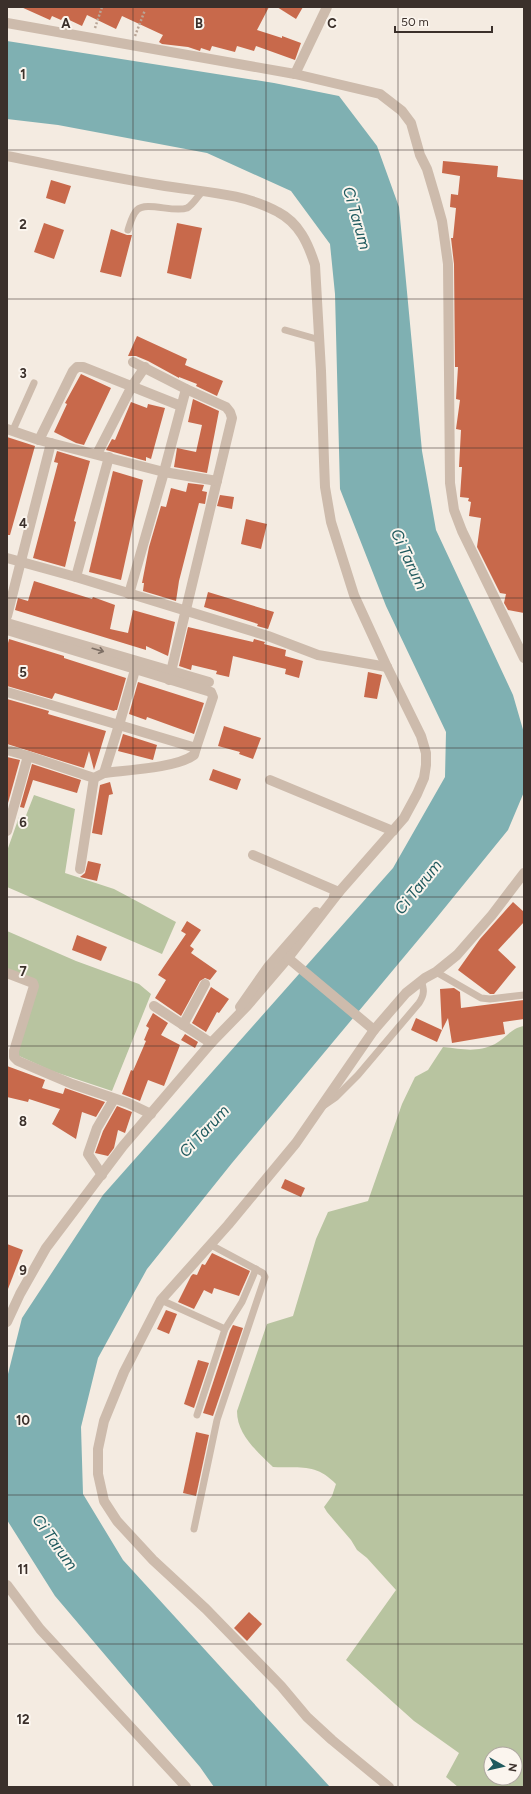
<svg xmlns="http://www.w3.org/2000/svg" width="531" height="1794" font-family="Figtree,sans-serif">
  <style>
    .green { fill: #b8c4a0; fill-rule: evenodd }
    .water { fill: #7fb0b2 }
    .building { fill: #c8694b }
    .lines { fill: none; stroke-linecap: round; stroke-linejoin: round }
    .path { stroke: #b9a596; stroke-width: 2.5; stroke-dasharray: 2 2; stroke-linecap: butt }
    .lane { stroke: #cdbbac; stroke-width: 7 }
    .street { stroke: #cdbbac; stroke-width: 10 }
    .oneway { stroke: #7d6f65 }
    .grid { fill: none; stroke: #3b302b; stroke-width: 1; stroke-opacity: 0.55 }
    .labels { text-anchor: middle; dominant-baseline: central; stroke-width: 4; stroke-linejoin: round; paint-order: stroke }
    .water-label { font-size: 16px; font-style: italic; fill: #1f5a5e; stroke: #fbf5ee }
    .grid-label { font-size: 13px; text-anchor: middle; font-weight: bold; fill: #3b302b; stroke: #fbf5ee; stroke-width: 4; stroke-linejoin: round; paint-order: stroke }
  </style>
  <rect width="100%" height="100%" fill="#f4ebe1"/>
  <g class="green">
    <path d="M34 795 75 809 65 873 114 889 176 922 162 954 7 887V851L19 817 25 818Z"/>
    <path d="M7 931 76 961 139 984 151 994 112 1091 52 1071 17 1055 38 983 7 969Z"/>
    <path d="M524 1026V1787H458L446 1777 459 1753 414 1721 346 1660 396 1590 367 1558 357 1550 351 1540 327 1512 324 1507 332 1496 336 1484C316 1463 300 1468 273 1467 257 1451 237 1435 237 1411L267 1324 293 1316 316 1239 328 1212 368 1201 402 1104 415 1077 428 1070 443 1047C463 1049 476 1053 495 1044 506 1038 511 1028 524 1026ZM491 1754H515V1778H491Z"/>
  </g>
  <path class="water" d="M7 41 274 83 339 96 377 146 399 207 422 451 436 530 513 695 524 733V792L508 830 434 921 232 1163 147 1269 98 1358 81 1427 83 1494 123 1560 330 1787H214L200 1767 55 1596 7 1520V1378L22 1318 103 1195 393 868 445 777 446 732 386 606 340 489 335 294 330 244 291 191 207 153 58 125 7 119Z"/>
  <g class="building">
    <path d="M21 7H269L257 30 282 38V36L301 43 295 60 256 46 254 51 237 46 235 52 212 46 210 51 201 48 200 51 188 47 162 44 159 42 163 35 122 16 116 29 87 15 82 26 63 17 61 20 52 16 50 20Z"/>
    <path d="M277 7H303L296 19Z"/>
    <path d="M443 161 498 166 497 177 524 180V613L508 610 504 603 506 594 500 593 477 547 481 518 469 516 471 502 468 501 469 498 460 497 462 467H459L461 430 456 429 460 400 456 399 458 367H455L454 264 451 238H453L456 208 450 207 451 194 458 195 460 176 442 173Z"/>
    <path d="M51 180 71 186 65 204 46 198Z"/>
    <path d="M44 223 64 230 54 259 34 252Z"/>
    <path d="M177 223 202 228 191 279 167 273Z"/>
    <path d="M111 229 127 235H132L121 277 100 272Z"/>
    <path d="M137 336 187 359 185 365 223 381 217 396 196 386 197 384 179 377V378L148 361 136 356H128Z"/>
    <path d="M81 374 111 388 84 445 76 443 54 432 67 404 65 403Z"/>
    <path d="M193 399 219 411 207 473 174 467 177 448 196 452 202 425 188 422Z"/>
    <path d="M131 402 147 408 148 404 165 408 151 459 146 457V461L106 450 112 439 115 440Z"/>
    <path d="M7 437 35 446 10 535H7Z"/>
    <path d="M57 451 90 461 74 521 76 522 65 567 33 558 58 463 54 462Z"/>
    <path d="M113 471 143 480 121 580 89 572Z"/>
    <path d="M188 483 204 485 202 491 207 492 205 504 199 503 179 581 176 601 143 591 144 583H142L149 547 161 506 166 507 171 488 186 492Z"/>
    <path d="M220 495 234 497 232 509 217 506Z"/>
    <path d="M246 519 267 524 261 549 241 544Z"/>
    <path d="M34 581 92 599 93 597 115 605 110 629 128 633 133 610 175 622 168 656 146 646V650L15 610 18 598 28 601Z"/>
    <path d="M208 592 274 612 268 629 257 626 258 624 204 607Z"/>
    <path d="M188 627 253 642 254 639 265 642 264 644 286 650 285 656 303 661 299 678 285 674 286 669 233 656 229 677 216 674 217 671 192 665 191 670 179 666Z"/>
    <path d="M9 639 64 656V658L126 678 117 710H115L114 711 55 693 52 699 7 686V647Z"/>
    <path d="M368 672 382 675 377 699 364 697Z"/>
    <path d="M138 682 204 703 194 734 147 717 146 720 129 714Z"/>
    <path d="M7 699 49 711 48 714 106 731 94 770 89 751 84 768 7 744Z"/>
    <path d="M224 726 261 738 253 759 239 754 240 752 218 746Z"/>
    <path d="M123 734 157 745 153 760 118 751Z"/>
    <path d="M7 757 20 760 8 803H7Z"/>
    <path d="M32 764 81 780 77 793 33 780 24 808 20 807Z"/>
    <path d="M213 769 241 779 237 790 209 780Z"/>
    <path d="M110 782 113 794 109 795 102 835 92 833 100 785Z"/>
    <path d="M88 861 101 864 97 881 80 877 85 873Z"/>
    <path d="M513 902 524 912V922L498 950 516 967 494 994H490L458 970 480 939Z"/>
    <path d="M187 921 201 930 190 946 194 949 191 953 217 971 210 980 205 978 200 981 181 1016 155 998 166 980 158 975 186 934 181 931Z"/>
    <path d="M77 935 107 947 101 961 72 950Z"/>
    <path d="M211 987 229 999 219 1013 217 1012 206 1032 192 1023Z"/>
    <path d="M454 988 460 992 461 1008 524 1000V1019L503 1022 505 1034 452 1043 448 1018 442 1030 440 989Z"/>
    <path d="M153 1013 168 1023 161 1035 180 1045 164 1086 148 1080 140 1101 122 1094 131 1070 133 1071 146 1041 144 1040 149 1028 146 1026Z"/>
    <path d="M416 1018 442 1030 437 1042 411 1030Z"/>
    <path d="M185 1034 198 1042 195 1048 181 1040Z"/>
    <path d="M7 1066 45 1080 42 1088 63 1094 65 1088 105 1102 96 1117 82 1112 76 1139 52 1124 60 1109 29 1099 28 1102 7 1097Z"/>
    <path d="M117 1106 132 1112 125 1133 118 1130 114 1148 108 1156 95 1153 103 1131Z"/>
    <path d="M285 1179 305 1188 301 1197 281 1188Z"/>
    <path d="M7 1244 23 1250 8 1289H7Z"/>
    <path d="M212 1253 250 1271 239 1296 214 1288 212 1294 204 1290 194 1309 178 1302 191 1276 193 1274 197 1275 202 1264 205 1265Z"/>
    <path d="M166 1310 177 1314 169 1334 157 1329Z"/>
    <path d="M233 1325 243 1328 213 1416 203 1413 230 1331Z"/>
    <path d="M198 1360 209 1363 194 1408 184 1404Z"/>
    <path d="M196 1432 209 1435 196 1496 183 1493Z"/>
    <path d="M249 1612 262 1624 247 1641 234 1628Z"/>
  </g>
  <g class="lines">
    <g class="path">
      <path d="M95 28 102 7"/>
      <path d="M135 36 145 10"/>
    </g>
    <g class="lane">
      <path d="M128 230C130 224 132 215 137 210 146 201 174 213 187 208 193 205 197 197 202 192"/>
      <path d="M285 330 320 340"/>
      <path d="M13 430 34 383"/>
      <path d="M436 972 481 998 490 999 524 995"/>
      <path d="M323 1106 336 1097 358 1075 419 1003C425 994 424 989 421 980"/>
      <path d="M161 1300 225 1329"/>
      <path d="M197 1415 225 1329 242 1302 256 1269"/>
      <path d="M194 1529 217 1420 265 1277 263 1273 211 1245"/>
    </g>
    <g class="street">
      <path d="M7 23 295 74 380 94 402 111 411 123 420 155 427 169 435 196 442 221 448 264 450 483 454 510 462 531 524 658"/>
      <path d="M295 74 327 7"/>
      <path d="M7 156C58 166 108 177 159 185 198 192 242 192 278 212 299 223 308 243 315 265L321 371 324 461 325 487 331 522 354 595 387 667 421 736 426 753V765L424 778 417 794 404 818 339 892 288 958 247 1006 211 1043 123 1146 46 1248 20 1294 7 1322"/>
      <path d="M133 362 186 389 226 407 230 412 232 418 169 680"/>
      <path d="M7 429 39 440 164 472 217 481"/>
      <path d="M39 440 73 371 77 367H83L181 406"/>
      <path d="M97 454 132 386 145 367"/>
      <path d="M7 558 76 577 268 636 318 655 387 667"/>
      <path d="M76 577 109 457"/>
      <path d="M129 594 164 472 186 389"/>
      <path d="M7 616 51 443"/>
      <path d="M7 623 209 682"/>
      <path d="M7 630 211 692 213 697 196 748 119 725 104 773 94 778 28 756 7 831"/>
      <path d="M7 692 119 725 135 670"/>
      <path d="M7 750 28 756"/>
      <path d="M104 773C128 770 176 768 194 755L196 748"/>
      <path d="M270 780 393 831"/>
      <path d="M253 855 339 892 334 896"/>
      <path d="M80 869 94 778"/>
      <path d="M288 958 374 1030"/>
      <path d="M7 973 33 983 34 986 14 1051V1057L18 1061 72 1084 128 1103 151 1114"/>
      <path d="M154 1006 211 1043"/>
      <path d="M240 1007 268 967 316 912"/>
      <path d="M183 1025 205 984"/>
      <path d="M102 1175 88 1154 97 1128 114 1099"/>
      <path d="M7 1585 40 1629 186 1787"/>
      <path d="M389 1787 332 1740 307 1717 281 1686 206 1609 153 1560 117 1521 104 1501 98 1474V1449L104 1421 124 1372 161 1300 228 1225 296 1143 374 1030 406 993 425 978 436 972 457 955 492 915 524 873"/>
    </g>
  </g>
  <defs><path id="oneway-shaft" d="M-6 0H5M1.5-3L5.5 0L1.5 3" fill="none" stroke-width="1.6" stroke-linecap="round" stroke-linejoin="round"/></defs>
  <use class="oneway" href="#oneway-shaft" transform="translate(98 650) rotate(16)"/>
  <path class="grid" d="M133 7V1787M266 7V1787M398 7V1787M7 150H524M7 299H524M7 448H524M7 598H524M7 748H524M7 897H524M7 1046H524M7 1196H524M7 1346H524M7 1495H524M7 1644H524"/>
  <g class="labels">
    <g class="water-label">
      <text transform="translate(357 218) rotate(74)">Ci Tarum</text>
      <text transform="translate(409 559) rotate(65)">Ci Tarum</text>
      <text transform="translate(418 887) rotate(-51)">Ci Tarum</text>
      <text transform="translate(204 1131) rotate(-47)">Ci Tarum</text>
      <text transform="translate(55 1542) rotate(54)">Ci Tarum</text>
    </g>
  </g>
  <g class="grid-label">
    <text x="66" y="28">A</text>
    <text x="199" y="28">B</text>
    <text x="332" y="28">C</text>
    <text x="23" y="79">1</text>
    <text x="23" y="229">2</text>
    <text x="23" y="378">3</text>
    <text x="23" y="528">4</text>
    <text x="23" y="677">5</text>
    <text x="23" y="827">6</text>
    <text x="23" y="976">7</text>
    <text x="23" y="1126">8</text>
    <text x="23" y="1275">9</text>
    <text x="23" y="1425">10</text>
    <text x="23" y="1574">11</text>
    <text x="23" y="1724">12</text>
  </g>
  <rect width="531" height="1794" fill="none" stroke="#3b302b" stroke-width="16"/>
  <g transform="translate(503 1766) rotate(98)"><circle r="19" fill="#fbf5ee" stroke="#aea6a0"/>
  <path d="M0-3L7 15L0 10L-7 15Z" fill="#1f5a5e"/>
  <text y="-6" font-size="11" font-weight="bold" text-anchor="middle" fill="#3b302b">N</text>
  </g>
  <path d="M395 26v6h97v-6" fill="none" stroke="#3b302b" stroke-width="2"/>
  <text x="401" y="26" font-size="12" fill="#3b302b" stroke="#fbf5ee" stroke-width="3" paint-order="stroke">50 m</text>
</svg>
